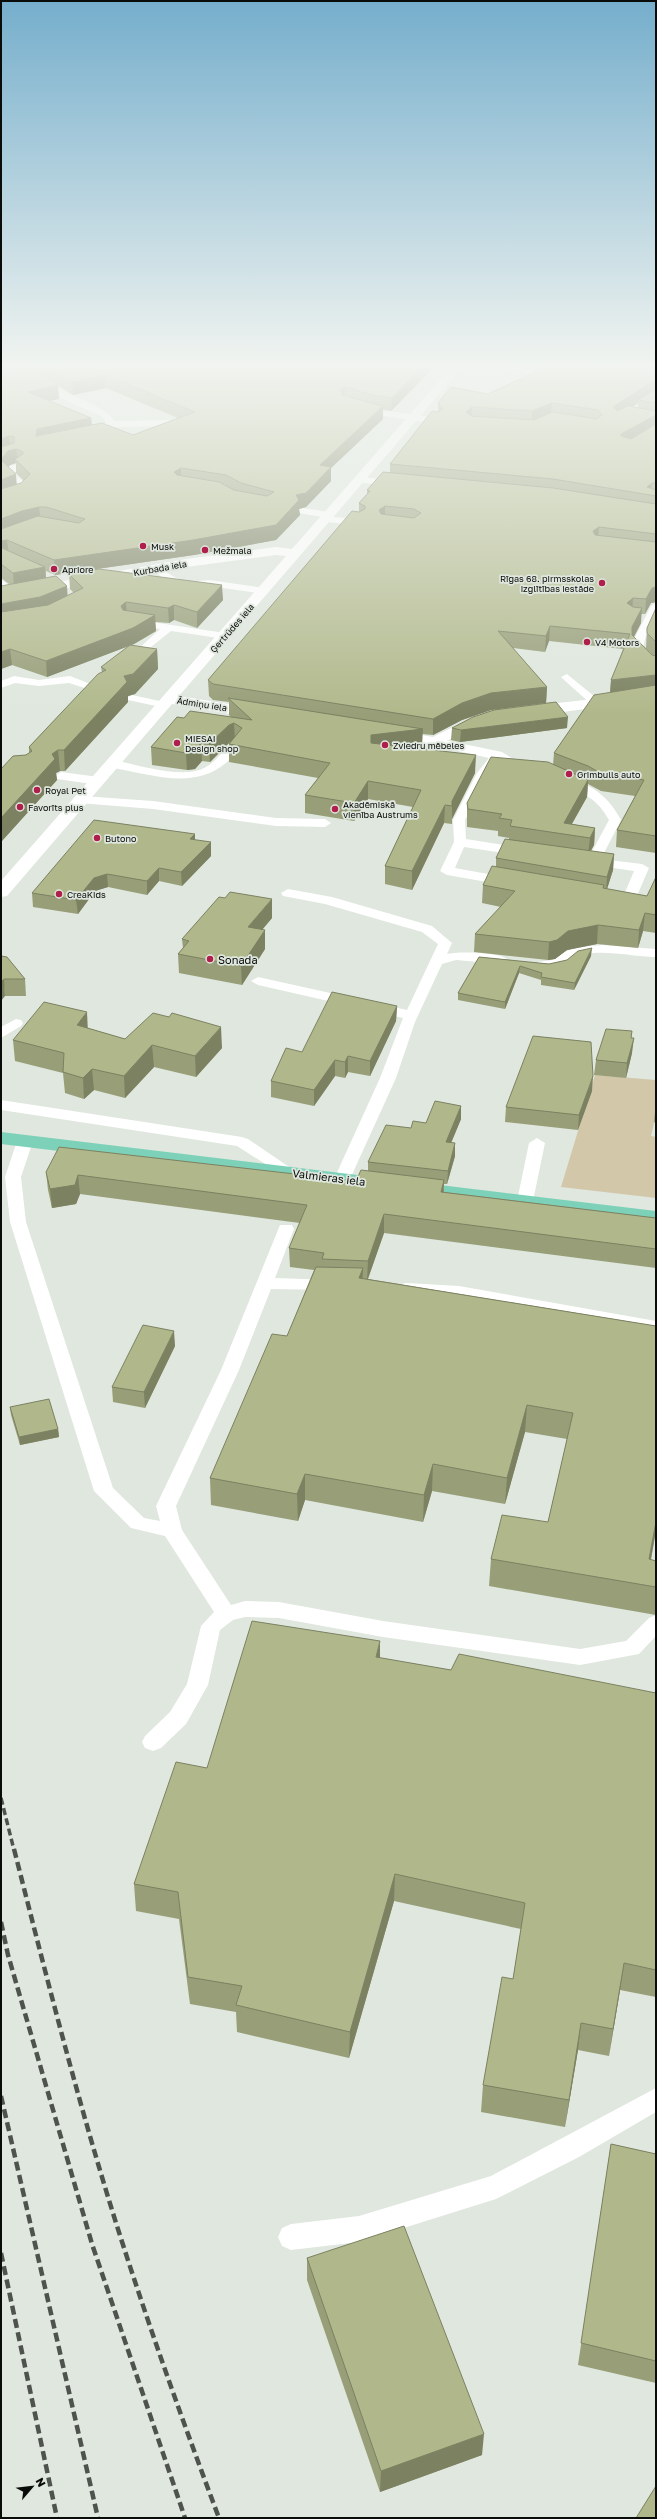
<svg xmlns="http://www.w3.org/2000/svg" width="657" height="2519" font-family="'Golos Text',sans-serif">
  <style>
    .green { fill: #d3c7aa }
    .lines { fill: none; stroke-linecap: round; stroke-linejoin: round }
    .service { fill: #fff; fill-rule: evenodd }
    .minor { fill: #fff; fill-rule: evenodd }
    .primary { fill: #7dd1b9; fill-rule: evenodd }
    .rail-far1 { stroke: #4f534e; stroke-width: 3.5; stroke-dasharray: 7 3.5; stroke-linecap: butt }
    .rail { stroke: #4f534e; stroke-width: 4.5; stroke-dasharray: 9 4.5; stroke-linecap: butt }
    .wall { fill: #979e78; fill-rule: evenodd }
    .shaded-wall { fill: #7b8161 }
    .building { fill: #b0b88b; stroke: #7b8161; fill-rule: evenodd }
    .poi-dot { fill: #b01e4b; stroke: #dfe7de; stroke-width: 1.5 }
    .labels { text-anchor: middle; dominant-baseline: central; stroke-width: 3.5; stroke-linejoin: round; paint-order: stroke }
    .far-poi-label { font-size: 9px; fill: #0a0c09; stroke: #dfe7de; text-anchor: start }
    .far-street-label { font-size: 9px; fill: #0a0c09; stroke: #dfe7de }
    .poi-label { font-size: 11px; fill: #0a0c09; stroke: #dfe7de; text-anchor: start }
    .street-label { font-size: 11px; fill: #0a0c09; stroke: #dfe7de }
  </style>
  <rect width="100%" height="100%" fill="#dfe7de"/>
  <path class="green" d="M595 1075 656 1080V1115L651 1136 656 1137V1198L561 1187Z"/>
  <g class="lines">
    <g class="service">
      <path d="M482 363H498L534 371 530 374Z"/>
      <path d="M37 377C44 375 50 382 56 386 72 398 105 405 114 421L175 420 179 423 175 426 113 427 93 438H87V434L106 423 103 417 61 398 37 381Z"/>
      <path d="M361 407 438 418 442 421 438 424 358 412 357 410Z"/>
      <path d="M18 464 23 467 14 473 30 488 22 496 1 502V496L16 492 19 488 4 474 10 466Z"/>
      <path d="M360 477 398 481 403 484 398 487 357 482V478Z"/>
      <path d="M302 508 329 512 332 513 333 517 359 519 364 522 359 525 326 522 323 521 322 517 299 513 297 511Z"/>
      <path d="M156 565 174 577 187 582 209 580 264 588 269 591 264 594 209 586 186 588 166 581 151 568Z"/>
      <path d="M1 579 16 592V596H8L1 588Z"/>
      <path d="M656 603C656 624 643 633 644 649L656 662V671L652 670 632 650V643L651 606Z"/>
      <path d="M132 619 225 633 230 636 225 639 171 631 141 655 135 652 137 650 160 629 128 624 127 622Z"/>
      <path d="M567 674 600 701V705H592L563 679 561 677Z"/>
      <path d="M14 676 39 680 70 676 106 690 100 693 69 683 39 686 15 683 1 688V681Z"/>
      <path d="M132 695 169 703 171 705 165 708 128 700 126 698Z"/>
      <path d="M435 738 502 752 513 759 507 763 500 761 489 774 465 820 466 839 523 848 530 852 523 856 464 847 455 868 515 879 517 882 515 885 510 886 447 875 440 871 454 842 453 820 477 773 489 758 431 745V739Z"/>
      <path d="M235 742 241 746C208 794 162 777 114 768L108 764 114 760C137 765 185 780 206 767 216 761 223 751 231 743Z"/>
      <path d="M61 772 99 777 105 781 99 785 57 779 55 776Z"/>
      <path d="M567 778C593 785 609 797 621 820L601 859 642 864 649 868 633 905 615 904 608 900 615 896 623 897 634 871 578 863 576 860 583 856 589 857 609 820C598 800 584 792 563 785L561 782Z"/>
      <path d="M83 796 153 801 276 818 325 819 331 823 325 827 276 826 153 809 79 803 77 800 79 797Z"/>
      <path d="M288 889 332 897 432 926 452 943 447 954C457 951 503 952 508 960L501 964 456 960 442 964 415 1022 396 1078 350 1179 342 1184 334 1179 380 1078 403 1018 258 985 251 981 258 977 407 1010 438 944 422 932 325 904 283 896 281 893Z"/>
      <path d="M603 945 656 949V957C632 957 605 949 581 955 569 958 547 981 536 965L538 962 552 960 564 952 577 947Z"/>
      <path d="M16 1019 21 1020 23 1023 21 1026 1 1038V1027Z"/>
      <path d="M1 1100 242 1137 248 1139 298 1173 290 1178 284 1176 237 1146 1 1110Z"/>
      <path d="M25 1136 33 1141 21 1177 26 1222 113 1488 144 1518 160 1521 156 1506 221 1370 280 1225H292L294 1229 275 1278 331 1280 337 1281 340 1285 337 1289 331 1290 271 1289 239 1370 176 1506 182 1530 231 1605 245 1601 279 1602 383 1621 580 1649 626 1641 649 1618 656 1615V1636L639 1654 580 1665 383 1637 279 1618 245 1617 233 1620 220 1630 208 1685 186 1724 161 1748 153 1751 145 1748 142 1742 145 1736 170 1712 187 1684 201 1626 214 1612 165 1536 131 1528 94 1491 10 1222 5 1177 17 1141Z"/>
      <path d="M537 1138 545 1143 533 1201 525 1206 517 1201 529 1143Z"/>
      <path d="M407 1283 459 1286 656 1321V1333L459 1296 401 1292 398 1288 401 1284Z"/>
      <path d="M656 2088V2112L579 2157 496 2199 359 2242 291 2250 282 2246 278 2237 282 2228 291 2224 359 2216 491 2176Z"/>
    </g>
    <g class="minor">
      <path d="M455 363H466L179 696 259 709 267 714 264 717 259 719 172 704 7 896 1 897V881L286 556 276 555 186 567 1 600V592L186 559 276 547 292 549Z"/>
      <path d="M656 692V700L531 716 523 711 531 706Z"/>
      <path d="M479 714 484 716 487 719 484 722 435 747 392 740 384 735 392 730 433 737Z"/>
    </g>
    <g class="primary">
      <path d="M12 363H28L1 372V366Z"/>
      <path d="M1 1132 656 1211V1223L1 1144Z"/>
    </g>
    <path class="rail-far1" d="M1 1798 14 1850"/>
    <g class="rail">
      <path d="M14 1849C46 1975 78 2102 117 2226 148 2324 183 2422 219 2518"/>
      <path d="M1 1922 8 1955 92 2244 185 2518"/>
      <path d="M1 2096 98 2518"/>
      <path d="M1 2253 57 2518"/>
    </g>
  </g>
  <g class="wall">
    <path d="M23 363H438L391 411 383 410V419L331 468V481L306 507 299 509 300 515 276 540 194 555 55 575 46 571V578L68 596 74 593 70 589 69 574 223 600 197 628 174 620 169 623 155 622 156 631 134 644 131 645 157 649 158 669 135 694 128 696V702L65 771H60L56 773 57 780 1 842V769L29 753V747L102 672 101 667 129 646 47 677 12 665 1 669 9 584 1 578V364L24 366ZM54 383 73 395 106 388 178 418 133 435 92 425 91 418 49 401 59 399 58 385ZM16 463V473L24 481 21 483 17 485 8 467 10 465Z"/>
    <path d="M511 363H656V605V602L651 603 645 614H641V623L634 637 646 648 647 628 656 608V853L616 847 617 830 635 796 601 791 588 784 587 797 572 824 595 828 594 845 591 851 614 854 613 870 607 889 647 896 656 877V933L643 931 638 948 597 944 567 950 555 959 548 960 474 952 475 934 501 907 482 903 483 885 496 867V858L509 839V838L498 836V831L467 827V803L553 765 554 753 610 692 611 680 623 649 549 641 545 652 513 648 547 687 546 703 491 710 462 720 433 735 422 734V746L411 748 475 773 452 819V824L444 823 412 890 385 884V866L413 807 368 799 354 821 305 813V795L318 778 229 762V744L231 742H230L210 762 202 761 195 769 187 770 152 765 151 747 184 718 231 717 229 715V702L213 700 209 696 208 680 359 512V503L367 494V490L390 473V464L438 412V403L488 394 541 369ZM638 403V408L632 407Z"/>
    <path d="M452 728H567L460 742 451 740Z"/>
    <path d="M195 834V840L211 856 182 886 159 881 147 895 108 887 95 891 78 914 33 907 32 893Z"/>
    <path d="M272 918 262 930H265V949L242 985 179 973 178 954 183 948 182 939Z"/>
    <path d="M1 956 25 979 26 996H5Z"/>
    <path d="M591 956 574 990 541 985V980L519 973 505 1009 458 1000V993L479 957 549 964Z"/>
    <path d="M397 1006 396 1021 370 1076 348 1072 345 1078 335 1076 314 1106 271 1097V1081L302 1052Z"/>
    <path d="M88 1028 125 1039 222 1048 196 1077 154 1067 125 1098 94 1090 84 1099 65 1093 63 1073 15 1061 13 1040Z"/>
    <path d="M631 1038 632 1053 626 1078 594 1075 596 1060Z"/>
    <path d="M592 1091 578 1130 505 1122 506 1107Z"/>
    <path d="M656 1102V1123L654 1122Z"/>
    <path d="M461 1106V1119L451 1143H455V1156L447 1184H444V1192L656 1218V1268L384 1233 368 1279 656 1326V1530L651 1560 656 1561V1615L489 1586 491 1559 548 1522 567 1439 525 1432 505 1504 432 1491 423 1522 305 1500 298 1521 211 1505 210 1478 287 1336 314 1270 290 1267 289 1248 300 1223 80 1194 76 1204 52 1208 48 1190 46 1172 356 1181 368 1171V1162L411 1128 426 1123Z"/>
    <path d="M175 1346 145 1408 113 1402 112 1387Z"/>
    <path d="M10 1407 58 1429 59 1437 20 1445 11 1415Z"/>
    <path d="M380 1658 451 1670 656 1693V1997L620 1990 609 2056 578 2050 565 2127 481 2112 483 2085 513 1979 521 1929 394 1901 349 2058 237 2032 236 2012 190 2004 179 1919 136 1911 134 1884 207 1768Z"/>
    <path d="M611 2144 656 2154V2383L578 2365Z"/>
    <path d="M307 2258 482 2455 380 2492 307 2280Z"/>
  </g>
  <g class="shaded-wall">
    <path d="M426 363H438L391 411 392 398Z"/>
    <path d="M588 363H606V366L588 376Z"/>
    <path d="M105 375 106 388 73 395V382Z"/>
    <path d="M656 379 655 392 638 400V403L612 420 613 407Z"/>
    <path d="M58 385 59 399 29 405 28 392Z"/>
    <path d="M345 387V401L341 402V389Z"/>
    <path d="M552 403 551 417 532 424V411Z"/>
    <path d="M383 406V419L331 468V481L306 507 299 509 300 515 276 540 194 555 55 575 54 560 296 495 320 465Z"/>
    <path d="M472 407 471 420 466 412Z"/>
    <path d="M656 415V428L620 450 621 434Z"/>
    <path d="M91 418 92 432 36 436 37 429Z"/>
    <path d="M9 436 11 450 1 453V439Z"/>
    <path d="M16 449 18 462 15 459 16 463 10 465 3 474 1 460 8 451Z"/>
    <path d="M181 468V482L174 472Z"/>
    <path d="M16 474 17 488 1 495V480Z"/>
    <path d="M652 483 651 495 647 487Z"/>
    <path d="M385 506V521L379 510Z"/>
    <path d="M39 507 41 522 1 534V519L22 511Z"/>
    <path d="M599 527 598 542 593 531Z"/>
    <path d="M7 540 9 555 3 556 1 541Z"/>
    <path d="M45 567 46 582 14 588 13 573Z"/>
    <path d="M222 585 223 600 197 628V612Z"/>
    <path d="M67 586 68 602 1 619V604Z"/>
    <path d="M656 587V602L651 603 645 614 646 599 652 588Z"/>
    <path d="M633 598 632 614 627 603Z"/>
    <path d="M126 602 127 618 121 606Z"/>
    <path d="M174 605V620L169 623 168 608Z"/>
    <path d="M642 608 641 623 631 642 632 627Z"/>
    <path d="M155 615 156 631 134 644 47 677 46 661Z"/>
    <path d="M550 626 549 641 545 652 546 636Z"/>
    <path d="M10 649 12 665 1 669V652Z"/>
    <path d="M157 649 158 669 135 694 128 696V702L65 771 64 750 124 676Z"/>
    <path d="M656 675V691L610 696 611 680Z"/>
    <path d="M547 687 546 703 491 710 462 720 433 735V719L462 703 491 693Z"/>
    <path d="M568 717 567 728 460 742 461 730Z"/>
    <path d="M234 723 235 741 230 742 210 762 209 744 229 725Z"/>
    <path d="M423 729 422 746 371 753V735Z"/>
    <path d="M201 743 202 761 195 769 187 770 186 753Z"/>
    <path d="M58 750 60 771 56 773 57 780 1 842V818L52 754Z"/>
    <path d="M476 755 475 773 452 819V801Z"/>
    <path d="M588 780 587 797 566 834 564 823Z"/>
    <path d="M368 781V799L354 821V803Z"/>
    <path d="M445 805 444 823 412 890V871Z"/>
    <path d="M595 828 594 845 588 855 590 838Z"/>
    <path d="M195 834V848L190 839Z"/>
    <path d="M211 842V856L182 886 181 872Z"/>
    <path d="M614 854 613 870 606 892 607 877Z"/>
    <path d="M159 868V881L147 895V881Z"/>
    <path d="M107 874 108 887 95 891 78 914 76 900 94 878Z"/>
    <path d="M272 899V918L248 946V927Z"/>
    <path d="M645 913 643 931 638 948 639 930Z"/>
    <path d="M598 925 597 944 567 950 555 959 548 960 549 942 568 931Z"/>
    <path d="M265 930V949L242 985 241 966Z"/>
    <path d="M592 948 591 956 574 990 575 983Z"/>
    <path d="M520 966 519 973 505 1009V1002Z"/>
    <path d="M4 979 5 996 1 1001V982Z"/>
    <path d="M397 1006 396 1021 370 1076V1061Z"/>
    <path d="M87 1012 88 1033 77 1025Z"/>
    <path d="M221 1027 222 1048 196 1077 195 1056Z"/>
    <path d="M634 1038 632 1053 626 1078 627 1063Z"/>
    <path d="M152 1045 154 1067 125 1098 124 1076Z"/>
    <path d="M348 1056V1072L345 1078V1062Z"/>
    <path d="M335 1060V1076L314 1106V1090Z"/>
    <path d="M92 1069 94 1090 84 1099 83 1078Z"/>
    <path d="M593 1076 592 1091 578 1130 579 1115Z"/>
    <path d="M461 1106V1119L446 1155V1142Z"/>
    <path d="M455 1143V1156L447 1184 448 1171Z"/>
    <path d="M78 1175 80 1194 76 1204 52 1208 50 1189Z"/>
    <path d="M444 1180 443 1199 441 1192Z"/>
    <path d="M384 1214V1233L367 1281 368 1261Z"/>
    <path d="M363 1268 362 1294 359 1278Z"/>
    <path d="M174 1331 175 1346 145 1408 144 1392Z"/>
    <path d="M527 1405 525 1432 505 1504 507 1478Z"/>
    <path d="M58 1429 59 1437 20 1445 19 1437Z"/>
    <path d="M433 1464 432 1491 423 1522 424 1495Z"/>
    <path d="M305 1474V1500L298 1521 297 1494Z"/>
    <path d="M656 1522V1530L646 1586 649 1559Z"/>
    <path d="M380 1641V1668L376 1657Z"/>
    <path d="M395 1874 394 1901 349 2058 350 2032Z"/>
    <path d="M624 1963 620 1990 609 2056 613 2029Z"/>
    <path d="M581 2023 578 2050 565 2127 569 2100Z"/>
    <path d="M484 2434 482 2455 380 2492 381 2471Z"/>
  </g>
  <g class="building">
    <path d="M5 363H14L38 371 58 385 28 392 91 418 37 429 36 436 102 423 133 435 195 412 105 375 73 382 46 365 39 363H426L392 398 372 395 345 387 341 389 342 395 383 406 320 465 331 467 306 493 296 495 299 500 276 525 193 540 54 560 7 540 1 541 2 548 45 567 13 573 1 564V529L38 516 79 523 85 519 46 507H39L22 511 1 519V489L21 483 30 474 15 459 23 454V452L16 449 8 451 1 460 16 474 1 480V447L14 443V437L9 436 1 439V364ZM181 468 226 475 241 483 274 492 267 496 234 490 219 482 177 475 174 472Z"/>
    <path d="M554 363H588L621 371V365L611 363H649L656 364V379L613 407 617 411 628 406 656 411V415L621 434V436L631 439 656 424V483H652L647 487 656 490V496L553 479 390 464 432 411 438 412 443 409 438 403 451 387 488 394ZM552 403 598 410 602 415 597 419 553 412 534 420 471 416 466 412 472 407 532 411Z"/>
    <path d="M656 389V403L638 400Z"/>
    <path d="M383 472 553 488 656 504V534L599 527 593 531 595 535 656 542V587L652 588 646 599 633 598 627 603 633 607 642 608 632 627V635L652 655 656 656V675L611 680 630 634 550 626 546 636 498 631 547 687 491 693 462 703 433 719 213 684 208 680 352 511 359 512 365 509V506L359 503 370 491 367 490ZM385 506 414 509 421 513 414 518 381 514 379 510Z"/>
    <path d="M99 569 222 585 197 612 174 605 168 608 126 602 121 606 123 610 155 615 133 628 46 661 10 649 1 652V612L48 605 83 588 69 574Z"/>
    <path d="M56 576 67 586 40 597 1 604V586Z"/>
    <path d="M656 608V642L647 633V628Z"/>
    <path d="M130 645 157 649 133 674 124 676 127 682 64 750H58L52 754 55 759 1 818V769L13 756 26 755 32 751 29 747 98 674 106 670 101 667Z"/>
    <path d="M656 685V836L617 830 644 780 602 774 588 766 554 753 594 695Z"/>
    <path d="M228 698 423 729 371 735V743L476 755 452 801V806L445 805 412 871 385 866 421 790 368 781 354 803 305 795 330 763 229 744 242 728 234 723 229 725 209 744 201 743 194 752 186 753 151 747 177 717 184 718 190 711 252 720Z"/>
    <path d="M556 702 568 717 461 730 452 728 473 717 494 710Z"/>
    <path d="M491 757 548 762 588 780 564 823 595 828 590 838 510 826 512 820 499 818 502 814 468 809 467 803Z"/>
    <path d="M94 820 195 834 190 839 211 842 181 872 159 868 147 881 107 874 94 878 76 900 32 893Z"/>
    <path d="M505 839 614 854 607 877 496 858Z"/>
    <path d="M492 866 604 885 603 888 647 896 656 877V915L645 913 639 930 598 925 568 931 557 940 549 942 475 934 515 891 483 885Z"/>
    <path d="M230 892 272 899 248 927 265 930 241 966 178 954 189 941 182 939 219 897 225 898Z"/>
    <path d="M592 948 575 983 541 977 542 973 520 966 505 1002 458 993 479 957 549 964 567 960 578 951Z"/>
    <path d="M1 956 7 957 25 979H4L1 982Z"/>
    <path d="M332 992 397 1006 370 1061 348 1056 345 1062 335 1060 314 1090 271 1081 286 1048 302 1052Z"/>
    <path d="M44 1002 87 1012 77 1025 125 1039 153 1013 169 1017 172 1013 221 1027 195 1056 152 1045 124 1076 92 1069 83 1078 63 1072 64 1053 13 1040Z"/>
    <path d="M606 1029 632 1031 631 1038H634L627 1063 596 1060Z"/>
    <path d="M533 1036 591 1042 593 1076 579 1115 506 1107Z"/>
    <path d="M435 1101 461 1106 446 1142 455 1143 448 1171 368 1162 386 1125 411 1128 413 1121 426 1123Z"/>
    <path d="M59 1147 356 1181 361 1170 444 1180 441 1192 656 1218V1249L384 1214 368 1261 322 1259 324 1253 289 1248 307 1205 78 1175 75 1185 50 1189 46 1172Z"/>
    <path d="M316 1267 363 1268 359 1278 656 1326V1522L649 1559 656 1561V1587L491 1559 502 1515 548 1522 573 1413 527 1405 507 1478 433 1464 424 1495 305 1474 297 1494 210 1478 272 1334 287 1336Z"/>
    <path d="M143 1325 174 1331 144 1392 112 1387Z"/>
    <path d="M49 1399 58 1429 19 1437 10 1407Z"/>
    <path d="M252 1621 380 1641 376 1657 451 1670 459 1654 656 1693V1970L624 1963 613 2029 581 2023 569 2100 483 2085 502 1977 513 1979 525 1903 395 1874 350 2032 236 2005 242 1986 188 1977 178 1892 134 1884 176 1762 207 1768Z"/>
    <path d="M611 2144 656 2154V2361L581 2343Z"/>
    <path d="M404 2226 484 2434 381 2471 307 2258Z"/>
    <path d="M656 2486V2518H636Z"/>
  </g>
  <linearGradient id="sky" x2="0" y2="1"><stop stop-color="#75aecc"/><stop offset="0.51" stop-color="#f1f4f0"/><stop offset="1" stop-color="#f1f4f0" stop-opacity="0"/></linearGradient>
  <rect width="657" height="715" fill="url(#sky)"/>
  <g class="poi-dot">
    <circle cx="143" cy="546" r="4"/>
    <circle cx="205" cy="550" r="4"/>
    <circle cx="54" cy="569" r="4"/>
    <circle cx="602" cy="583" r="4"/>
    <circle cx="587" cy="642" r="4"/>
    <circle cx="177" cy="743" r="4"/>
    <circle cx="385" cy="745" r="4"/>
    <circle cx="569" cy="774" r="4"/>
    <circle cx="37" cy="790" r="4"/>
    <circle cx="20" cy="807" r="4"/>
    <circle cx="335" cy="809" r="4"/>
    <circle cx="97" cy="838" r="4"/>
    <circle cx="59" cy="894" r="4"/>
    <circle cx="210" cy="959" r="4"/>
  </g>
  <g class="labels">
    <g class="far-poi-label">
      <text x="151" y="546">Musk</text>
      <text x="213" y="550">Mežmala</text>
      <text x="62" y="569">Apriore</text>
      <text x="594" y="578" text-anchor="end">Rīgas 68. pirmsskolas<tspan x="594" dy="10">izglītības iestāde</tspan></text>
      <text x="595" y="642">V4 Motors</text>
      <text x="185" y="738">MIESAI<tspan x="185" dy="10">Design shop</tspan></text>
      <text x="393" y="745">Zviedru mēbeles</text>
      <text x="577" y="774">Grimbulls auto</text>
      <text x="45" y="790">Royal Pet</text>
      <text x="343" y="804">Akadēmiskā<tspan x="343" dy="10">vienība Austrums</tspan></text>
      <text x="28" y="807">Favorīts plus</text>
      <text x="105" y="838">Butono</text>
      <text x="67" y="894">CreaKids</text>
    </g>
    <g class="far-street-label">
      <text transform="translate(160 568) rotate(-10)">Kurbada iela</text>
      <text transform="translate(232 628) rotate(-49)">Ģertrūdes iela</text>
      <text transform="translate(202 704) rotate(9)">Ādmiņu iela</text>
    </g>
    <g class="poi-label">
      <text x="218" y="959">Sonada</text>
    </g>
    <g class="street-label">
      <text transform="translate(329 1177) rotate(7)">Valmieras iela</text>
    </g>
  </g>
  <rect width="657" height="2519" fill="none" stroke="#0a0c09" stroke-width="4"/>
  <g transform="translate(32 2487) rotate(62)" stroke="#dfe7de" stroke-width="3" paint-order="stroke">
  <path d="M0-3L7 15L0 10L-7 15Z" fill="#0a0c09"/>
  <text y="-6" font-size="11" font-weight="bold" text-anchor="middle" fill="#0a0c09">N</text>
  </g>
</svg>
